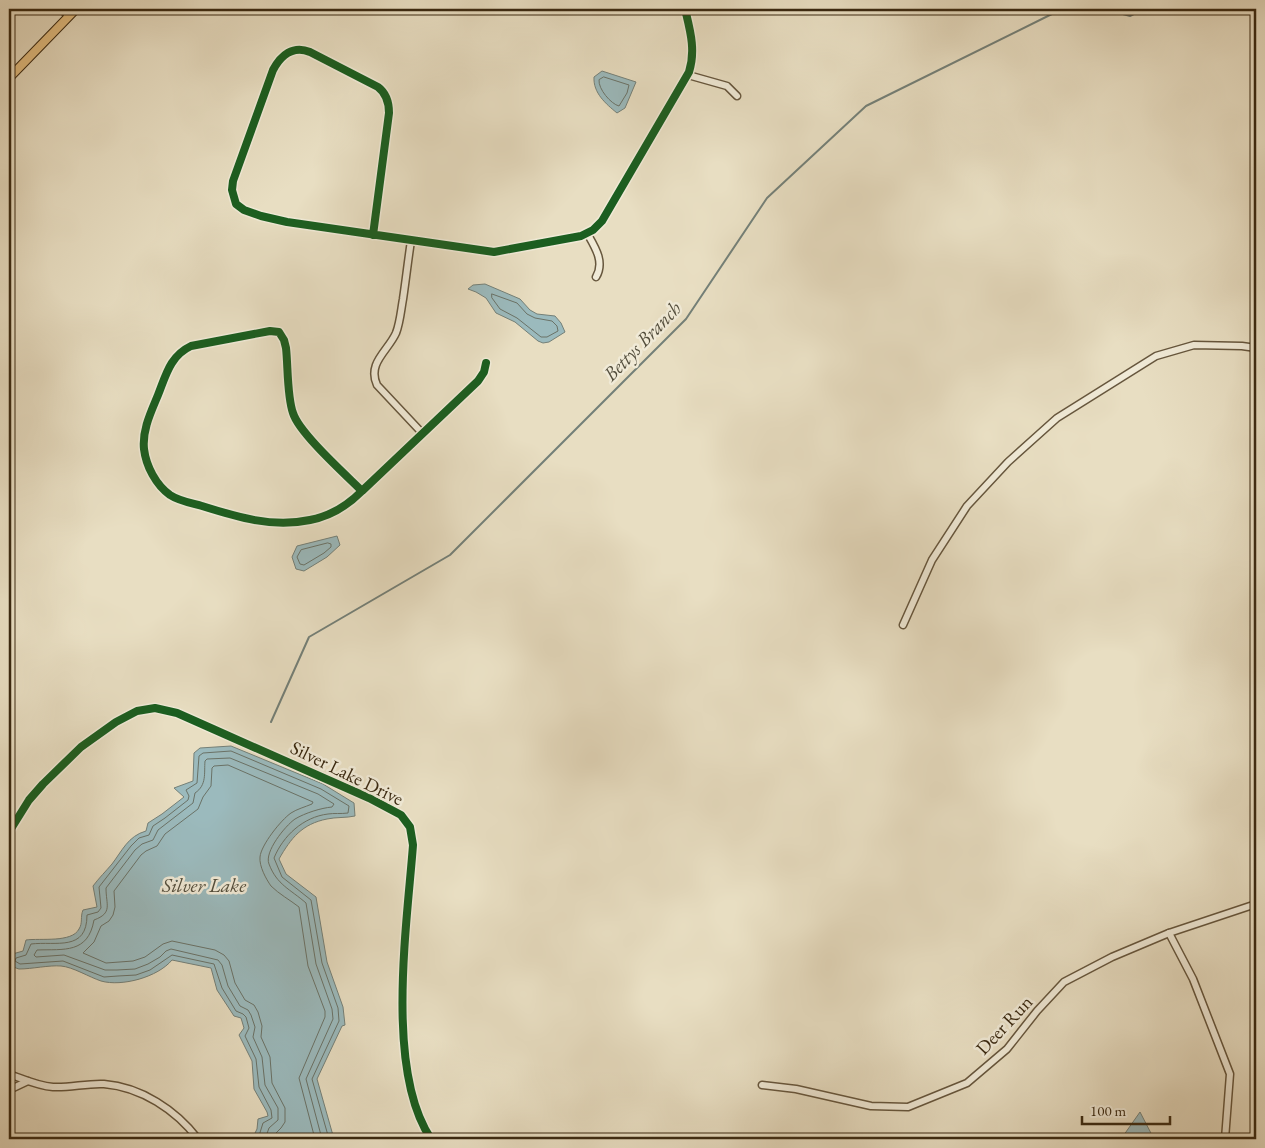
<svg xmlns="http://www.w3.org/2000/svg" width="1265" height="1148" font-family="'EB Garamond',serif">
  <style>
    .water { fill: #9bbabd; stroke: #748078 }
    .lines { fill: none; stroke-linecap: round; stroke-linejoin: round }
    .shore { stroke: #6a7267; stroke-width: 1 }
    .stream { stroke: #748078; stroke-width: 2 }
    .minor-casing { stroke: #66563d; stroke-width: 9 }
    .major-casing { stroke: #3a2911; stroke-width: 10 }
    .minor { stroke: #f0ead7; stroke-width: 6 }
    .major { stroke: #e4bf81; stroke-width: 8 }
    .cycleway-casing { stroke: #f0ead7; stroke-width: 11 }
    .cycleway { stroke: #1b5e20; stroke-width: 8 }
    .labels { text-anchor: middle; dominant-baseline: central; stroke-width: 5; stroke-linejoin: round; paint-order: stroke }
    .street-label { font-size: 19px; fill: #3a2911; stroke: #f0ead7 }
    .water-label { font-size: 20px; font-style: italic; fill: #524d3c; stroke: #f0ead7 }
  </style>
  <rect width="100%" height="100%" fill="#e8dec2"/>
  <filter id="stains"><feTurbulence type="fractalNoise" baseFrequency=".004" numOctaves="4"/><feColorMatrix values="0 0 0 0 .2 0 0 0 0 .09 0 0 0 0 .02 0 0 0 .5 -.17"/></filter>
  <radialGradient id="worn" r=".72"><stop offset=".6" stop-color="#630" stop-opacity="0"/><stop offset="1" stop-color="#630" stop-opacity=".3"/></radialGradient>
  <g class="water">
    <path d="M602 71 636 82 625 108 617 113C606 104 593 93 594 77Z"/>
    <path d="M485 284 520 299 530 310 537 314 555 316 561 323 565 332 549 342 543 343 538 341 515 322 496 313 486 298 476 292 468 289 473 285Z"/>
    <path d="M337 536 340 545 327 557 304 571 296 569 292 557 297 546Z"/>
    <path d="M231 746 323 784 354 803 355 816C346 818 336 817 327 819 302 824 291 838 279 859L286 874 316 897 327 962 343 1007 345 1025 342 1026 317 1079 334 1139H252L257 1129 258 1119 268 1116 267 1112 254 1089 252 1061 239 1035 244 1028 241 1018 234 1016 217 990 211 968 172 960C158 977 122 987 101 981 89 977 73 967 61 966 49 965 32 969 19 969 11 967 9 963 9 955L23 951 26 940C40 938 72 943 79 929 83 923 80 917 83 910L97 907 93 886C99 878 106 871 112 864 122 851 128 836 146 831L148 823 162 814 184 797 174 788 193 781 194 753 200 748Z"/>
    <path d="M1140 1112 1154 1139H1121Z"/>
  </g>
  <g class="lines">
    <g class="shore">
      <path d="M604 77 629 85 627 93 619 106C611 104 598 89 599 80Z"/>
      <path d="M492 294 517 303 527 314 535 318 552 321 557 326 558 331 547 337H541L517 318 500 309 492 298Z"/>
      <path d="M328 543 331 544V547L324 553 304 565 300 564 297 557 301 550Z"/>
      <path d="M258 1139 263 1123 272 1118 271 1110 259 1087 256 1059 245 1036 249 1028 246 1017 243 1014 236 1011 222 988 214 964 172 955 150 970 136 975 118 976 104 977 63 961 20 964 15 961 16 958 26 955 31 944C56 941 87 952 87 915L98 912 101 908 99 887 131 846 139 838 149 835 153 826 165 818 188 800 189 796 186 790 197 783 199 756 203 753 231 751 321 789 349 806 348 813C341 814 334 813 328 814 303 817 283 836 274 858L282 877 311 900 322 963 338 1008 339 1021 312 1079 329 1139"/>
      <path d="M265 1139 269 1128 278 1120V1108L265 1085 262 1057 253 1037 255 1027 251 1015 248 1010 240 1006 228 986 222 965 218 960 171 949 166 951 160 957 148 964 135 969 117 970H105L64 955 36 957 34 955 37 950C64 949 88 954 94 920 113 913 106 905 106 888L135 850 142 844 153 840 158 830 193 803 195 793C207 785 204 773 205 761L207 759 230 758 318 794 334 804 332 807C321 808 305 813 295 819 285 826 264 852 269 864 277 885 290 889 306 903L316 964 332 1009 333 1019 306 1079 322 1139"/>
      <path d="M273 1139 276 1133 281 1128 285 1122V1108L272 1083 270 1057 261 1037 262 1026 258 1012 254 1005 245 1000 235 983 229 961 224 955 215 950 172 941 163 944 145 957 133 961 106 963 83 953 94 942 101 926 109 921 113 915 115 907 114 891 141 855 146 851 157 846 165 834 198 809 203 797 211 786 212 768 214 766 228 765 313 802 312 804C305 807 297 809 291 813 281 820 261 845 260 857 259 866 266 879 271 886 279 894 290 900 299 907L308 966 325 1011V1017L299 1078 315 1139"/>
    </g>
    <g class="stream">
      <path d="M1105 9 1130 16 1143 9"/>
      <path d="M271 722 309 637 450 555 686 319 767 198 866 106 1062 9"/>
    </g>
    <g class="minor-casing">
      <g id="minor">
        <path d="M61 9 69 16"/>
        <path d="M688 75 727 86 737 96"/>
        <path d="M587 233C595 247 605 262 596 277"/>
        <path d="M373 235 389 113C389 103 386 93 378 87L310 52C293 45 281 55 273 70L233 181 232 190 236 204 244 210 261 216 287 222 494 252 581 236 593 230 602 221 689 72C696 50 690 30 685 9"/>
        <path d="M411 241C408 260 406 279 403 299 401 310 400 323 396 333 388 351 367 363 377 385L423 434"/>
        <path d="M362 491C346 475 299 433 293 413 287 397 288 365 286 348L284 340 279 332 270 331 191 346C170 356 166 375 158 395 151 412 142 430 144 449 146 466 156 485 170 495 179 501 191 503 202 506 237 517 272 528 310 520 331 516 347 506 362 491L478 381 484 372 486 363"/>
        <path d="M903 625 932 560 967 506 1008 462 1057 418 1156 356 1194 345 1242 346 1256 348"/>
        <path d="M9 832 29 800 43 784 81 747 116 722 137 711 155 708 177 713 213 729 369 798 401 815 410 827 413 845C407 925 385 1071 431 1139"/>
        <path d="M1169 933 1193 979 1230 1074 1225 1139"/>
        <path d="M9 1074C23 1079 38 1086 53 1087 70 1088 87 1083 104 1084 141 1087 176 1110 198 1139"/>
        <path d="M762 1085 796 1089 871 1106 908 1107 967 1083 1007 1049 1037 1011 1064 982 1112 957 1169 933 1256 904"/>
        <path d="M9 1090 28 1081"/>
      </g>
    </g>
    <g class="major-casing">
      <path id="major" d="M9 78 76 9"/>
    </g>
    <use href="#minor" class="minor"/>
    <use href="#major" class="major"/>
    <g class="cycleway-casing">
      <g id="cycleway">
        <path d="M373 235 389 113C389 103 386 93 378 87L310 52C293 45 281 55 273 70L233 181 232 190 236 204 244 210 261 216 287 222 494 252 581 236 593 230 602 221 689 72C696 50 690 30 685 9"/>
        <path d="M362 491C346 475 299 433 293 413 287 397 288 365 286 348L284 340 279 332 270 331 191 346C170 356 166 375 158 395 151 412 142 430 144 449 146 466 156 485 170 495 179 501 191 503 202 506 237 517 272 528 310 520 331 516 347 506 362 491L478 381 484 372 486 363"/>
        <path d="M9 832 29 800 43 784 81 747 116 722 137 711 155 708 177 713 213 729 369 798 401 815 410 827 413 845C407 925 385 1071 431 1139"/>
      </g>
    </g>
    <use href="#cycleway" class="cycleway"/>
  </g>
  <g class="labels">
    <g class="street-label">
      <text transform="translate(347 773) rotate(26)">Silver Lake Drive</text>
      <text transform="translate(1004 1025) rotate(-47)">Deer Run</text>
    </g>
    <g class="water-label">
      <text transform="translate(642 341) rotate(-46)">Bettys Branch</text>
      <text x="204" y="885">Silver Lake</text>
    </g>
  </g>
  <rect width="1265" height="1148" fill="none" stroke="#e8dec2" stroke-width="30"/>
  <rect x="10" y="10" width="1245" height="1128" fill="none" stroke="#3a2911" stroke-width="2.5"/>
  <rect x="15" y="15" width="1235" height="1118" fill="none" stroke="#3a2911"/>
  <path d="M1082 1116v8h88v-8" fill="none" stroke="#3a2911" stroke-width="2.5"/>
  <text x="1090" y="1116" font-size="15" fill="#3a2911" stroke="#f0ead7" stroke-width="4" paint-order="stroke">100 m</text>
  <rect width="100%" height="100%" filter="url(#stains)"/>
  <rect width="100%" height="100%" fill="url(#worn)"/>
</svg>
